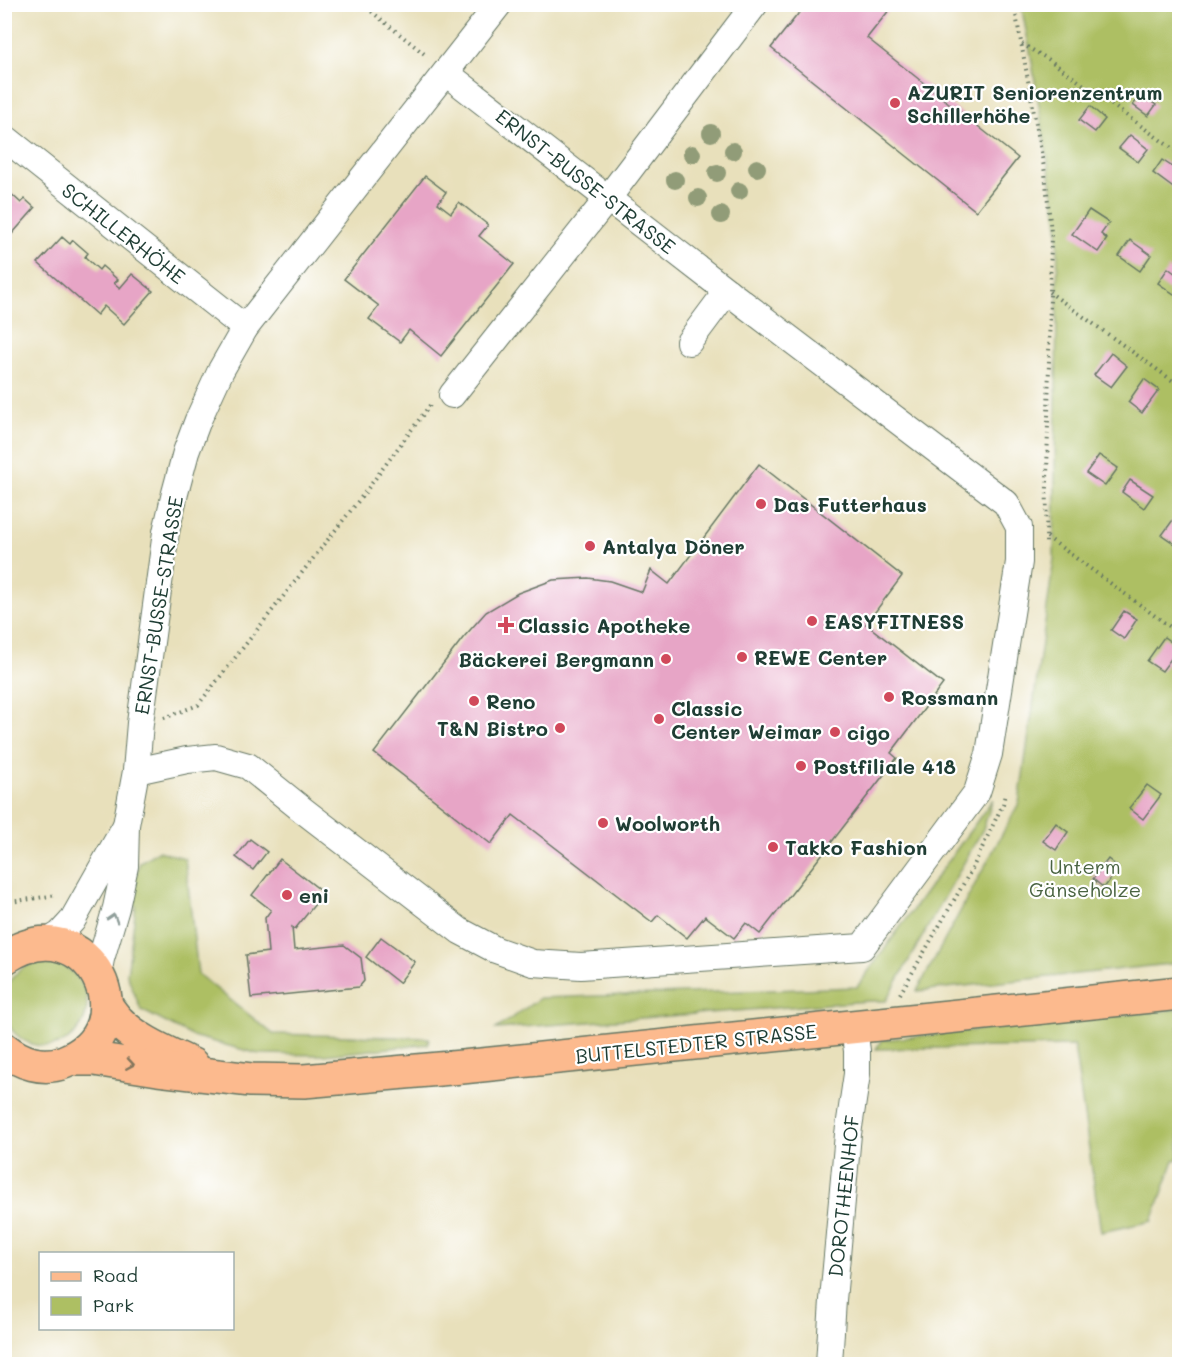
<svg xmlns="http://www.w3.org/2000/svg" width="1184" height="1369" font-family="Mali,sans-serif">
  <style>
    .green { fill: #adbf63; stroke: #667e4c; stroke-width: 1.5 }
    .building { fill: #e7a5c6 }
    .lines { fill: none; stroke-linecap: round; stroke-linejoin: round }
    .minor-casing { stroke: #657663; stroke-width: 28 }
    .major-casing { stroke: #657663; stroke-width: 36 }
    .path { stroke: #657663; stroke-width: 4; stroke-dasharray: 1.5 4.5; stroke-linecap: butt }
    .minor { stroke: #fff; stroke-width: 26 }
    .major { stroke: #fcba8e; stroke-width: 33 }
    .tree { fill: #919c78 }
    .oneway { stroke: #8f9e9a }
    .oneway2 { stroke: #82755c }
    .poi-dot { fill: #d1495b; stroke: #fff; stroke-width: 2 }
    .labels { text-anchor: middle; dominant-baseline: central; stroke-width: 4.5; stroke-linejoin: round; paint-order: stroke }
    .poi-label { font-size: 20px; font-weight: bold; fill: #1f3d34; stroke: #fff; text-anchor: start }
    .street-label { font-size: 20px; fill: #1f3d34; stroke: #fff }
    .park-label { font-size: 20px; fill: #4a6442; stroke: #fff }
  </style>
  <rect width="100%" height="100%" fill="#fff"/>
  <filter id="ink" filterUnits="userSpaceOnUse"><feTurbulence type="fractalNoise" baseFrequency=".0167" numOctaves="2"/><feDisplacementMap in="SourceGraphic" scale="12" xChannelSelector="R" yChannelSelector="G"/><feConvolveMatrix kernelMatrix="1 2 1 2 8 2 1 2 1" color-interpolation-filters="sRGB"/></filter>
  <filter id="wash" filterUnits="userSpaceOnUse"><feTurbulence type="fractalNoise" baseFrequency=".008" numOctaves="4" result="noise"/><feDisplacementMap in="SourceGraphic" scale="24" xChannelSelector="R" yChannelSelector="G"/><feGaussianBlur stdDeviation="1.35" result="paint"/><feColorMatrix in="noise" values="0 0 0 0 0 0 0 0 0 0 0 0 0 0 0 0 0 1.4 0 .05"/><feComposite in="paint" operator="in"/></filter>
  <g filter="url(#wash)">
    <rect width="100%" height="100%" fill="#e8e0bb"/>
    <g class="green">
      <path d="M1021 5H1179V963L917 991 1019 803 1054 559 1058 226 1031 56Z"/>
      <path d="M993 799 983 829 886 1001H869L496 1029 540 998 857 987Z"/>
      <path d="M158 851 185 858 198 974 273 1034 429 1038 428 1044 324 1055 259 1054 192 1036 141 1010 127 975 136 906 128 902 140 862Z"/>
      <circle cx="45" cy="1004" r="42"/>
      <path d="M1179 1009V1159L1174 1160 1152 1221 1101 1232 1074 1046 876 1049 882 1040Z"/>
    </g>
    <g id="blocks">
      <g class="building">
        <path d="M806 4H894L867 38 1018 158 976 211 771 48Z"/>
        <path d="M1141 94 1156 105 1148 116 1133 105Z"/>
        <path d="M1090 106 1105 119 1095 132 1079 120Z"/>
        <path d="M1130 135 1148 149 1138 162 1119 148Z"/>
        <path d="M1162 160 1180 172V184L1176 190 1153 173Z"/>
        <path d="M425 176 446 192 438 203 451 213 459 202 488 225 479 236 514 264 441 356 409 330 400 342 369 319 379 306 344 279Z"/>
        <path d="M4 182 10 188 8 191 21 203 25 199 35 208 4 243Z"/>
        <path d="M1089 210 1109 223 1101 234 1107 239 1098 252 1072 234Z"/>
        <path d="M62 237 70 244 73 240 88 253 85 257 99 270 102 266 118 280 114 283 120 288 132 274 153 291 124 324 104 306 97 315 38 263Z"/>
        <path d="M1130 240 1151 255 1140 271 1119 256Z"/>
        <path d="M1168 268 1180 277V293L1177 296 1158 283Z"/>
        <path d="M1111 353 1127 366 1111 387 1094 375Z"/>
        <path d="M1144 379 1159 390 1142 413 1128 402Z"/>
        <path d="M1099 455 1118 468 1105 486 1086 473Z"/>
        <path d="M759 464 902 576 866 624 943 684 891 753 897 758 760 934 746 923 734 938 705 916 687 938 658 915 652 922 513 815 491 844 374 753 463 638 486 612 518 593 553 580 588 578 610 581 642 592 651 570 669 584Z"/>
        <path d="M1130 480 1153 495 1144 508 1122 492Z"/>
        <path d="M1180 510V544L1178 546 1162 535Z"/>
        <path d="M1124 611 1137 619 1124 639 1111 630Z"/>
        <path d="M1164 637 1179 648 1162 671 1147 661Z"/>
        <path d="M1147 785 1161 795 1143 819 1129 808Z"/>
        <path d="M1056 823 1068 832 1056 850 1043 841Z"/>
        <path d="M250 839 267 852 253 870 236 857Z"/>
        <path d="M280 859 324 893 295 929 292 927 294 950 344 945 361 958 364 981 359 987 251 998 246 955 268 952 265 918 271 910 252 895Z"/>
        <path d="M1108 859 1119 868 1104 888 1093 879Z"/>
        <path d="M381 937 415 962 399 983 366 957Z"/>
      </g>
    </g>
  </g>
  <g filter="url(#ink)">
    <use href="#blocks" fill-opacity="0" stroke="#657663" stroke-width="1.5"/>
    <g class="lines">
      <g class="minor-casing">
        <g id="minor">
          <path d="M4 137 245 328"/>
          <path d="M689 342 727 291"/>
          <path d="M452 395 608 198 755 4"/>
          <path d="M136 771 187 760 216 757 248 766 304 811 460 931 496 950 533 963 581 966 862 947 977 792 989 754 1019 562V527L1006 503 727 291 446 73"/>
          <path d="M46 943 60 934 72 921 125 827"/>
          <path d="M98 975 101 959 116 908 125 866 126 825 136 771 140 723 166 532 175 493 186 452 198 420 221 370 245 328 499 4"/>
          <path d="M829 1364 833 1300 848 1134 857 1074V1051L854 1027"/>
        </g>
      </g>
      <g class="major-casing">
        <g id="major">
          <path d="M4 958C89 900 150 1030 64 1062 43 1070 21 1063 4 1049"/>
          <path d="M106 1006C110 1011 113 1016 118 1021 137 1041 167 1053 192 1065"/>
          <path d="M72 1059H94L158 1069 251 1080 304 1081 462 1067 1180 993"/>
        </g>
      </g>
      <g class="path">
        <path d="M362 4 427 56"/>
        <path d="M1014 4 1045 173 1051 232 1046 544"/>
        <path d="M1022 44 1048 59 1180 154"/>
        <path d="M1049 292 1180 386"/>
        <path d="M1047 537 1180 634"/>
        <path d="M164 718 198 705 363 495 430 405"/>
        <path d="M4 903 57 895"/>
        <path d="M900 994 972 869 1003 804 1005 794"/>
      </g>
      <use href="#minor" class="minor"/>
      <use href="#major" class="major"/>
    </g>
    <g class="tree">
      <circle cx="711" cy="133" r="9"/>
      <circle cx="733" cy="151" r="9"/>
      <circle cx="692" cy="154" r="9"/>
      <circle cx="757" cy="168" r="9"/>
      <circle cx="717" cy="173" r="9"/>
      <circle cx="675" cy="180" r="9"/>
      <circle cx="739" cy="191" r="9"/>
      <circle cx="698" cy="198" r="9"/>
      <circle cx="721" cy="215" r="9"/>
    </g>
    <defs><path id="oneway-chevron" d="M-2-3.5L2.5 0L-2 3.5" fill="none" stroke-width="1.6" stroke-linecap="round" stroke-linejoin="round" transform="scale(1.5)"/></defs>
    <use class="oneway" href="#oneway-chevron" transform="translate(113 918) rotate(-73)"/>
    <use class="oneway2" href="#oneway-chevron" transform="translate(130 1064) rotate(9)"/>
  </g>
  <g class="poi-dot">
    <circle cx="895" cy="103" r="6"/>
    <circle cx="761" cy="504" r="6"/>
    <circle cx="590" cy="546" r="6"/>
    <circle cx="812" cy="621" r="6"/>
    <path d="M503 616h6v6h6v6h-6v6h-6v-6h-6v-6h6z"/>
    <circle cx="742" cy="657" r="6"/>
    <circle cx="666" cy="659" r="6"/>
    <circle cx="889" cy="697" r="6"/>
    <circle cx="474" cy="701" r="6"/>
    <circle cx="659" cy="719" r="6"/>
    <circle cx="560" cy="728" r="6"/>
    <circle cx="835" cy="732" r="6"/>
    <circle cx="801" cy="766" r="6"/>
    <circle cx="603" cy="823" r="6"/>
    <circle cx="773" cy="847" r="6"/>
    <circle cx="287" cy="895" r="6"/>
  </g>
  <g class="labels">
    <g class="poi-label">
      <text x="907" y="92">AZURIT Seniorenzentrum<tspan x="907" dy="23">Schillerhöhe</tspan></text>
      <text x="773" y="504">Das Futterhaus</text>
      <text x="602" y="546">Antalya Döner</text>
      <text x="824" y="621">EASYFITNESS</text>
      <text x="518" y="625">Classic Apotheke</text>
      <text x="754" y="657">REWE Center</text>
      <text x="654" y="659" text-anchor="end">Bäckerei Bergmann</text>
      <text x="901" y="697">Rossmann</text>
      <text x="486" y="701">Reno</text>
      <text x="671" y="708">Classic<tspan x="671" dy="23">Center Weimar</tspan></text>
      <text x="548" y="728" text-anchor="end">T&amp;N Bistro</text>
      <text x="847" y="732">cigo</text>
      <text x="813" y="766">Postfiliale 418</text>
      <text x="615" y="823">Woolworth</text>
      <text x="785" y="847">Takko Fashion</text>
      <text x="299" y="895">eni</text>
    </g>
    <g class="street-label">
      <text transform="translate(586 181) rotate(38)">ERNST-BUSSE-STRASSE</text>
      <text transform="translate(124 233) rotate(38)">SCHILLERHÖHE</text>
      <text transform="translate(158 605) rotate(-81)">ERNST-BUSSE-STRASSE</text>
      <text transform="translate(696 1043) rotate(-6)">BUTTELSTEDTER STRASSE</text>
      <text transform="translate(843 1196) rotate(-84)">DOROTHEENHOF</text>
    </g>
    <g class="park-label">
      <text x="1085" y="866">Unterm<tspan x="1085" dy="23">Gänseholze</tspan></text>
    </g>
  </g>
  <rect width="1184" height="1369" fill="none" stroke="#fff" stroke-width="24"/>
  <rect x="39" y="1252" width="195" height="78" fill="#ffffff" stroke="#a5b1ae" stroke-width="1.5"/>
  <rect x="51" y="1272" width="30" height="9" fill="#fcba8e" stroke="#a5b1ae" stroke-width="1.5"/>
  <text x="93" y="1282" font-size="18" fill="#1f3d34">Road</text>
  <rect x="51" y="1297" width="30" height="18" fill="#adbf63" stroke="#a5b1ae" stroke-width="1.5"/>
  <text x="93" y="1312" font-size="18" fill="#1f3d34">Park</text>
</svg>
